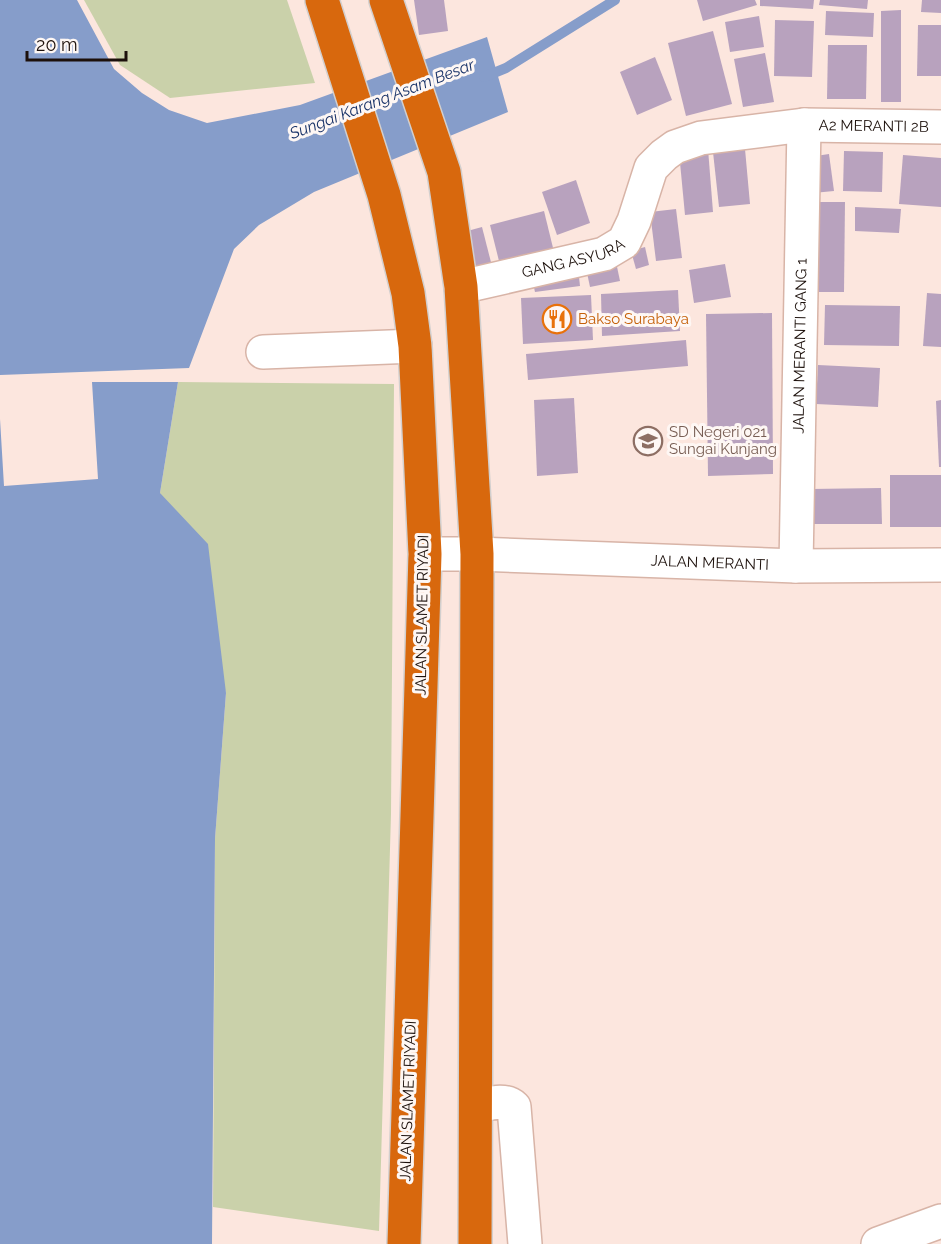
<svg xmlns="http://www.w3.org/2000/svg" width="941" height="1244" font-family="Raleway,sans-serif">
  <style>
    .green { fill: #cad1aa }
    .water { fill: #869dca }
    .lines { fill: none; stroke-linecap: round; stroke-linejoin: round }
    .stream { stroke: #869dca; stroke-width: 10 }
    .building { fill: #b8a2be }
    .minor-casing { stroke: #d8b4a7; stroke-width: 36 }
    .highway-casing { stroke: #d2cfce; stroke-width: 36 }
    .minor { stroke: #fff; stroke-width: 33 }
    .highway { stroke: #d8680d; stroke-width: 33 }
    .labels { text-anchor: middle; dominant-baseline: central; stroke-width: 6; stroke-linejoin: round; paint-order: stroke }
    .street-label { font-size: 15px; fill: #1c100b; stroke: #fef7f4 }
    .food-label { font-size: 15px; fill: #c56008; stroke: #fef7f4; text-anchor: start }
    .education-label { font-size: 15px; fill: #785e54; stroke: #fef7f4; text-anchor: start }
    .water-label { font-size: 16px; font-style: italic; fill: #173167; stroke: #fef7f4 }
  </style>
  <rect width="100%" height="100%" fill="#fce6de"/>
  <g class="green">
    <path d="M84 0H287L315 83 170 98 120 65Z"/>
    <path d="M178 382 394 384 391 814 379 1231 213 1207 215 839 226 693 160 493Z"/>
  </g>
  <g class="water">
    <path d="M0 0H77L114 69 142 93 169 110 207 123 300 105 487 37 508 112 314 192 259 225 234 249 189 368 0 375Z"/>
    <path d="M92 382H178L160 493 208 544 226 693 215 839 212 1244H0V419L4 486 98 479Z"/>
  </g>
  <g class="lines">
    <path class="stream" d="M484 77 506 68 615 0"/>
  </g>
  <g class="building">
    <path d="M414 0H444L448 31 419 35Z"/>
    <path d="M697 0H755L757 5 703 21Z"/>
    <path d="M760 0H814L813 9 760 6Z"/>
    <path d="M820 0H868L867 9 819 5Z"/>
    <path d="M922 0H941V13L921 12Z"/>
    <path d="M901 10V102H881V11Z"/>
    <path d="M826 11 874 13 873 37 825 35Z"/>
    <path d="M759 16 764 47 730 52 725 22Z"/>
    <path d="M775 20 814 21 812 77 774 76Z"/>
    <path d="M918 25H941V76H917Z"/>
    <path d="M713 31 732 104 686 116 668 43Z"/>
    <path d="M828 45H867L866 99H827Z"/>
    <path d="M765 53 774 102 743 107 734 59Z"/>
    <path d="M655 57 672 100 637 115 620 72Z"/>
    <path d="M708 149 713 212 685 215 679 152Z"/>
    <path d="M745 149 750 204 719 207 713 152Z"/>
    <path d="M844 151 883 152 882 192 843 191Z"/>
    <path d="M829 154 834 191 813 193 809 157Z"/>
    <path d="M903 155 941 158V207L899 204Z"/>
    <path d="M576 180 590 223 557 235 542 192Z"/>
    <path d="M809 202H845L844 292H808Z"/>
    <path d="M855 207 901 209 899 233 855 231Z"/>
    <path d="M676 209 682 258 656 261 650 212Z"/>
    <path d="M544 211 555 256 501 269 490 225Z"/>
    <path d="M482 227 494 274 471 279 460 233Z"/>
    <path d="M645 247 649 265 636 269 631 251Z"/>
    <path d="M616 262 620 281 590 287 586 268Z"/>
    <path d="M725 264 731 297 694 303 689 270Z"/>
    <path d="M579 277 580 286 535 292 533 283Z"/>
    <path d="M678 290 680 331 602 336 601 294Z"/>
    <path d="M927 293 941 294V347L923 346Z"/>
    <path d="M591 295 593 340 523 344 521 298Z"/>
    <path d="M825 305 900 306 899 346 824 345Z"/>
    <path d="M772 313 773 474 708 476 706 314Z"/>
    <path d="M686 340 688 366 528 380 526 354Z"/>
    <path d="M818 365 880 368 878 407 816 404Z"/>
    <path d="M574 398 578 473 537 476 534 400Z"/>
    <path d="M941 400V467H939L936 401Z"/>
    <rect x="890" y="475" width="51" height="52"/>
    <path d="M881 488 882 524H810V489Z"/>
  </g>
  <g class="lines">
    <g class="minor-casing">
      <g id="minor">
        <path id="s1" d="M461 287 604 254 624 242 634 221 651 168 664 155 675 147 701 138 804 125 941 127"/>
        <path d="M263 352 415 346"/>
        <path id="s2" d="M425 554H477L796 566 941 565"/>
        <path id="s3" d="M796 566 804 125"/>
        <path d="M476 1106C488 1104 505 1098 514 1107L525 1244"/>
        <path d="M878 1244 941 1221"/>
      </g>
    </g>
    <g class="highway-casing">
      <g id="highway">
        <path d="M322 0 384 195 408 293 415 346 425 554 404 1244"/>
        <path d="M386 0 444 172 461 287 477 554 475 1244"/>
      </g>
    </g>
    <use href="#minor" class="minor"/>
    <use href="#highway" class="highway"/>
  </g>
  <defs>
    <g id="restaurant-ring" transform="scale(1.5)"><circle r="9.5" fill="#fef7f4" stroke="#e8710a" stroke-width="1.5"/><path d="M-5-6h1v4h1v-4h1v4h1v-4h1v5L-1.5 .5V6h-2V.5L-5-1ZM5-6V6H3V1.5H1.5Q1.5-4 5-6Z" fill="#e8710a"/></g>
    <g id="school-ring" transform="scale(1.5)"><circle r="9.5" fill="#fef7f4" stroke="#8d6e63" stroke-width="1.5"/><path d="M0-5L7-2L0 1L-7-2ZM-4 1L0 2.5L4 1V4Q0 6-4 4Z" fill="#8d6e63"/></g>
  </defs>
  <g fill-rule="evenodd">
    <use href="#restaurant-ring" x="557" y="319"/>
    <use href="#school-ring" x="648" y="441"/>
  </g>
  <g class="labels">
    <g class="street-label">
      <text stroke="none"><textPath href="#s1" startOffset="482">A2 MERANTI 2B</textPath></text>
      <text stroke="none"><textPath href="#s1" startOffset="116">GANG ASYURA</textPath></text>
      <text stroke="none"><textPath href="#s3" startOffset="220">JALAN MERANTI GANG 1</textPath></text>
      <text stroke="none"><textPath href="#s2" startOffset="285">JALAN MERANTI</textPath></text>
      <text transform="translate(422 615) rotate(-89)">JALAN SLAMET RIYADI</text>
      <text transform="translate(408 1101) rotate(-88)">JALAN SLAMET RIYADI</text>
    </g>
    <g class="food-label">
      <text x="578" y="319">Bakso Surabaya</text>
    </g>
    <g class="education-label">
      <text x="669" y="432">SD Negeri 021<tspan x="669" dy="17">Sungai Kunjang</tspan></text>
    </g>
    <g class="water-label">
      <text transform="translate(382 99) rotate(-21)">Sungai Karang Asam Besar</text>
    </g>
  </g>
  <path d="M27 51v9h99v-9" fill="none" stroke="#1c100b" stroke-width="3"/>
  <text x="36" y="51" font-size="18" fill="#1c100b" stroke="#fef7f4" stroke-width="4.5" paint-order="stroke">20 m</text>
</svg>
